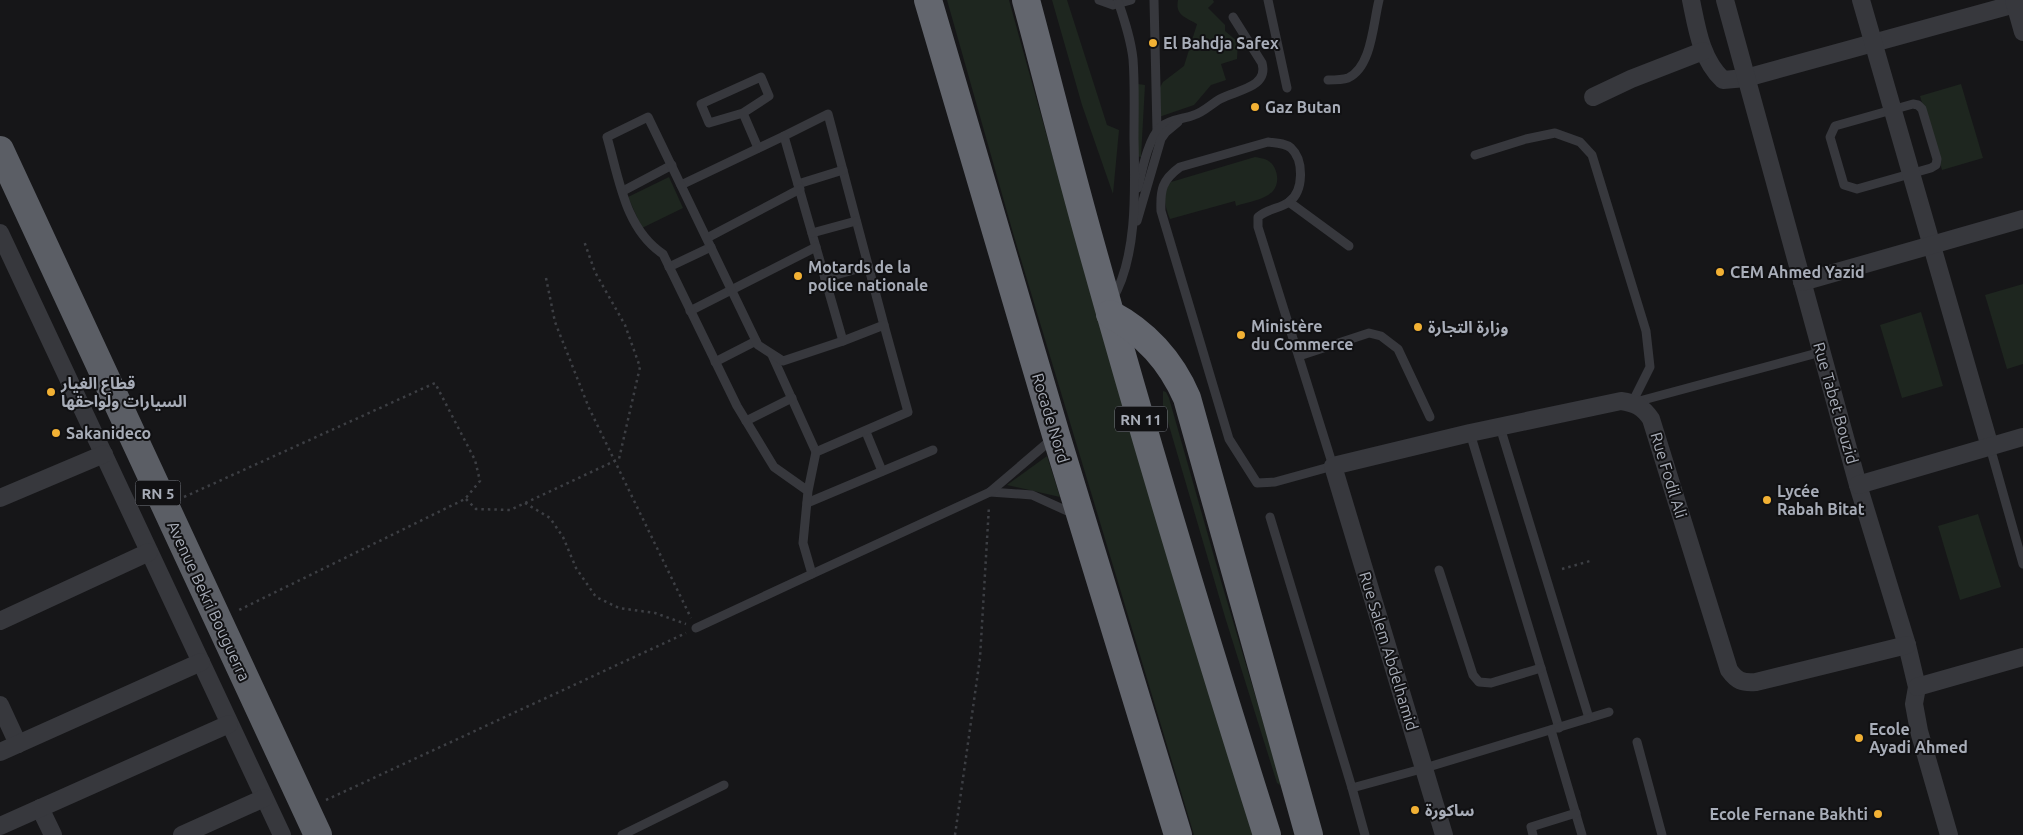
<svg xmlns="http://www.w3.org/2000/svg" width="2023" height="835" font-family="Ubuntu,'Noto Sans Arabic',sans-serif">
  <style>
    .green { fill: #1e261f }
    .lines { fill: none; stroke-linecap: round; stroke-linejoin: round }
    .path { stroke: #3d3f44; stroke-width: 2.5; stroke-dasharray: 2.5 4; stroke-linecap: butt }
    .service { stroke: #37383d; stroke-width: 9 }
    .minor { stroke: #37383d; stroke-width: 18 }
    .trunk { stroke: #5b5e65; stroke-width: 28 }
    .motorway { stroke: #63666e; stroke-width: 28 }
    .poi-dot { fill: #f2b134; stroke: #111113; stroke-width: 2 }
    .labels { text-anchor: middle; dominant-baseline: central; stroke-width: 4; stroke-linejoin: round; paint-order: stroke }
    .shield { fill: #111113; stroke: #7b7e86; stroke-width: 1 }
    .shield-label { font-size: 15px; font-weight: bold; fill: #a8adb8 }
    .poi-label { font-size: 16px; font-weight: bold; fill: #a8adb8; stroke: #111113; text-anchor: start }
    .street-label { font-size: 16px; fill: #a8adb8; stroke: #111113 }
  </style>
  <rect width="100%" height="100%" fill="#161618"/>
  <g class="green">
    <path d="M947 0H1009C1086 280 1169 558 1254 835H1194L1013 233Z"/>
    <path d="M1052 0H1067L1107 125 1119 130 1113 194 1082 105Z"/>
    <path d="M1178 0H1213L1214 2 1208 8 1225 25V31L1238 42 1237 59 1221 64 1226 80 1211 85 1194 105 1159 117 1157 93 1163 82 1184 66 1197 24C1185 17 1175 15 1178 0Z"/>
    <path d="M1138 84 1145 85 1141 157 1135 156Z"/>
    <path d="M1961 84 1983 158 1942 170 1920 96Z"/>
    <path d="M1255 157C1259 158 1263 158 1267 160 1277 165 1281 182 1273 191 1265 200 1248 202 1236 206L1235 201 1170 219C1165 207 1161 193 1171 182Z"/>
    <path d="M669 177 683 208 642 228 628 197Z"/>
    <path d="M2023 284V364L2007 369 1985 295Z"/>
    <path d="M1921 312 1943 386 1902 398 1880 325Z"/>
    <path d="M1163 391 1166 392 1169 398 1221 581 1281 782 1280 785 1277 783 1225 617 1163 405Z"/>
    <path d="M1047 456 1060 497 1007 485Z"/>
    <path d="M1978 514 2001 587 1960 600 1938 526Z"/>
  </g>
  <g class="lines">
    <g class="path">
      <path d="M546 278 555 322 589 408 691 618"/>
      <path d="M184 497 435 383 475 460 480 481 465 499 237 611"/>
      <path d="M466 499 476 509 510 510 619 459 640 367 625 325 595 272 584 241"/>
      <path d="M525 503 550 518 563 537 576 568 596 597 619 608 655 613 686 624"/>
      <path d="M1562 569 1590 561"/>
      <path d="M326 800 686 633"/>
      <path d="M955 835 980 658 989 506"/>
    </g>
    <g class="service">
      <path d="M1099 0 1113 5 1131 0"/>
      <path d="M1154 0 1157 131"/>
      <path d="M1268 0 1287 88"/>
      <path d="M1328 80C1334 80 1342 80 1348 78 1372 67 1373 23 1379 0"/>
      <path d="M1913 104 1918 105 1922 109 1937 159 1936 165 1931 168 1857 189 1844 185 1830 137 1835 126Z"/>
      <path d="M743 113 709 123 701 104 761 77 769 96 743 113 758 148"/>
      <path d="M784 136 828 114 884 325"/>
      <path d="M1268 142C1276 143 1285 143 1291 148 1304 160 1304 191 1289 202 1280 209 1268 208 1258 217V227L1333 466 1275 482 1257 483 1229 439 1161 211C1160 190 1162 180 1180 167Z"/>
      <path d="M1475 155 1526 139 1555 133 1580 142 1592 155 1646 331 1650 367 1632 403 1821 352"/>
      <path d="M798 184 843 170"/>
      <path d="M681 185 784 136 843 341"/>
      <path d="M1138 188C1142 171 1148 138 1161 127 1170 119 1184 119 1194 115 1204 112 1211 104 1220 99 1236 90 1269 88 1262 63L1233 17"/>
      <path d="M623 191 672 165"/>
      <path d="M1289 202 1349 246"/>
      <path d="M1137 221 1161 139 1166 132 1178 122"/>
      <path d="M812 233 856 221"/>
      <path d="M707 238 800 189"/>
      <path d="M669 267 711 247"/>
      <path d="M825 278 868 266"/>
      <path d="M1112 300C1138 257 1135 187 1134 139 1134 112 1135 85 1133 59 1131 40 1125 22 1119 4"/>
      <path d="M690 311 816 247"/>
      <path d="M772 355 816 452"/>
      <path d="M1299 356 1369 333 1381 336 1398 349 1430 417"/>
      <path d="M715 362 756 341"/>
      <path d="M746 421 792 398"/>
      <path d="M1500 427 1589 718"/>
      <path d="M866 432 882 471"/>
      <path d="M1470 433 1559 728"/>
      <path d="M1990 447 2023 564"/>
      <path d="M990 492 1032 495 1076 515"/>
      <path d="M807 503 933 450"/>
      <path d="M1270 517 1352 788 1425 768 1609 712"/>
      <path d="M1439 570 1473 675 1479 682 1491 683 1541 668"/>
      <path d="M812 574 990 492 1052 439"/>
      <path d="M696 628 812 574 803 543 808 491 816 452 908 412 884 325 843 341 783 361 758 345 648 117 607 137C619 178 625 229 663 254L737 406 774 467 808 491"/>
      <path d="M1551 730 1582 835"/>
      <path d="M1637 742 1662 835"/>
      <path d="M1352 788 1365 835"/>
      <path d="M622 835 724 785"/>
      <path d="M1533 835 1531 827 1576 813"/>
    </g>
    <g class="minor">
      <path d="M1691 0C1697 29 1701 59 1723 80L1746 78 2015 4"/>
      <path d="M1725 0 1858 485 1907 645 1917 687 1914 704 1919 731 1949 835"/>
      <path d="M1861 0 1990 447"/>
      <path d="M2014 0 2023 32"/>
      <path d="M1593 97 1631 79 1703 51"/>
      <path d="M0 233 282 835"/>
      <path d="M1802 282 2023 219"/>
      <path d="M1858 485 2023 437"/>
      <path d="M0 498 104 454"/>
      <path d="M0 621 149 552"/>
      <path d="M1917 687 2023 657"/>
      <path d="M0 705 18 744"/>
      <path d="M0 752 201 662"/>
      <path d="M40 808 53 835"/>
      <path d="M0 826 229 724"/>
      <path d="M182 835 264 798"/>
      <path d="M1444 835 1333 466 1470 433 1621 401C1635 403 1643 407 1651 419L1729 670C1737 681 1742 683 1756 682L1907 645"/>
    </g>
    <path class="trunk" d="M0 150 318 835"/>
    <g class="motorway">
      <path d="M928 0 1056 435 1178 835"/>
      <path d="M1026 0C1048 82 1068 163 1091 245 1146 443 1205 639 1267 835"/>
      <path d="M1110 314C1146 333 1171 361 1187 398L1309 835"/>
    </g>
  </g>
  <g class="poi-dot">
    <circle cx="1153" cy="43" r="5"/>
    <circle cx="1255" cy="107" r="5"/>
    <circle cx="1720" cy="272" r="5"/>
    <circle cx="798" cy="276" r="5"/>
    <circle cx="1418" cy="327" r="5"/>
    <circle cx="1241" cy="335" r="5"/>
    <circle cx="51" cy="392" r="5"/>
    <circle cx="56" cy="433" r="5"/>
    <circle cx="1767" cy="500" r="5"/>
    <circle cx="1859" cy="738" r="5"/>
    <circle cx="1415" cy="810" r="5"/>
    <circle cx="1878" cy="814" r="5"/>
  </g>
  <g class="labels">
    <g class="shield">
      <rect x="1115" y="406.5" width="52" height="25" rx="4"/>
      <rect x="135.5" y="480.5" width="45" height="25" rx="4"/>
    </g>
    <g class="shield-label">
      <text x="1141" y="419">RN 11</text>
      <text x="158" y="493">RN 5</text>
    </g>
    <g class="poi-label">
      <text x="1163" y="43">El Bahdja Safex</text>
      <text x="1265" y="107">Gaz Butan</text>
      <text x="808" y="267">Motards de la<tspan x="808" dy="18">police nationale</tspan></text>
      <text x="1730" y="272">CEM Ahmed Yazid</text>
      <text x="1251" y="326">Ministère<tspan x="1251" dy="18">du Commerce</tspan></text>
      <text x="1428" y="327">وزارة التجارة</text>
      <text x="61" y="383">قطاع الغيار<tspan x="61" dy="18">السيارات ولواحقها</tspan></text>
      <text x="66" y="433">Sakanideco</text>
      <text x="1777" y="491">Lycée<tspan x="1777" dy="18">Rabah Bitat</tspan></text>
      <text x="1869" y="729">Ecole<tspan x="1869" dy="18">Ayadi Ahmed</tspan></text>
      <text x="1425" y="810">ساكورة</text>
      <text x="1868" y="814" text-anchor="end">Ecole Fernane Bakhti</text>
    </g>
    <g class="street-label">
      <text transform="translate(1836 403) rotate(74)">Rue Tabet Bouzid</text>
      <text transform="translate(1051 418) rotate(73)">Rocade Nord</text>
      <text transform="translate(1669 475) rotate(73)">Rue Fodil Ali</text>
      <text transform="translate(209 601) rotate(65)">Avenue Bekri Bouguerra</text>
      <text transform="translate(1389 651) rotate(73)">Rue Salem Abdelhamid</text>
    </g>
  </g>
</svg>
